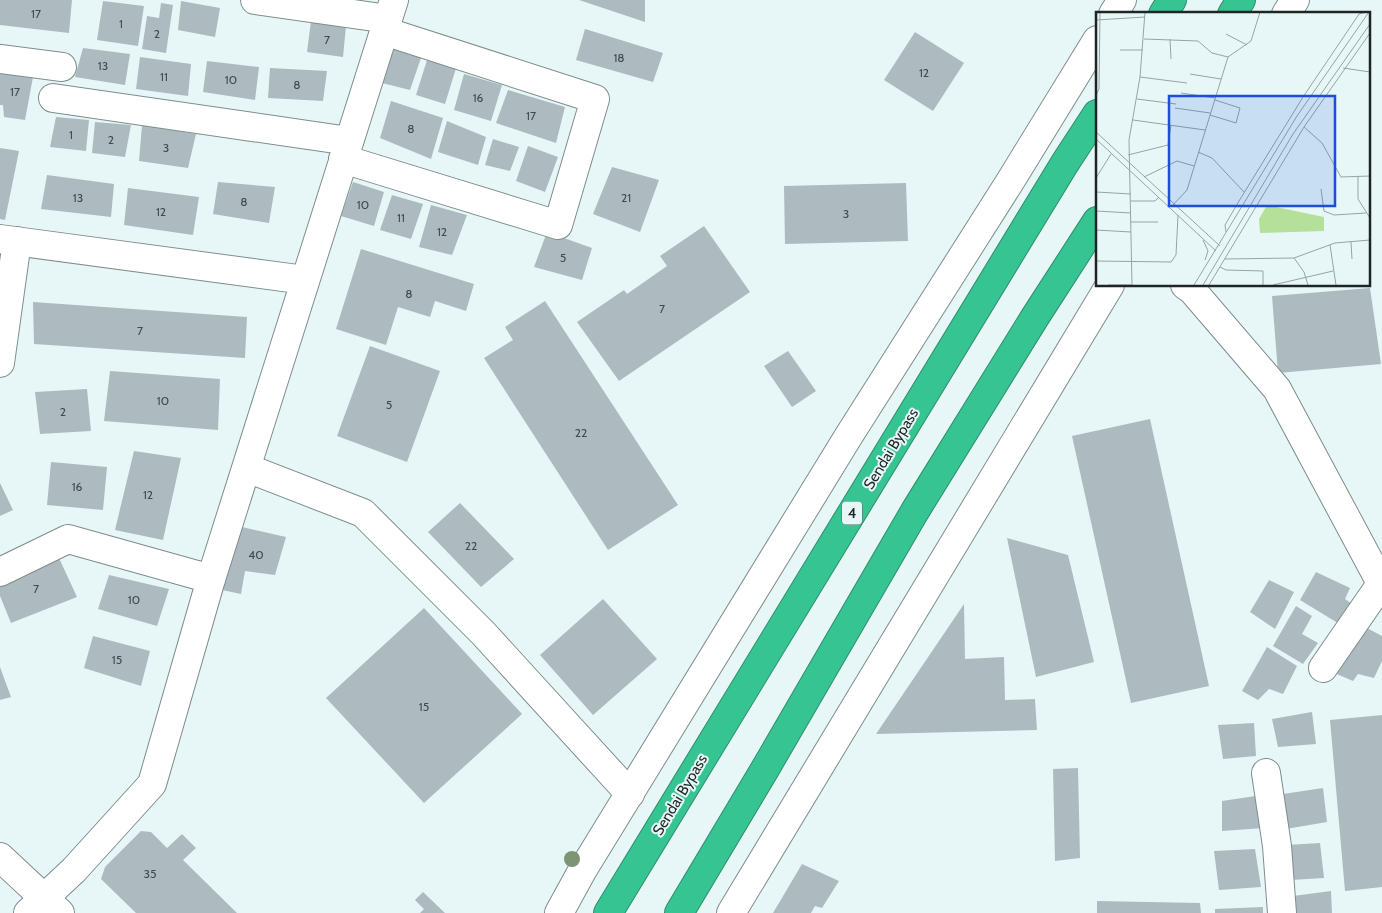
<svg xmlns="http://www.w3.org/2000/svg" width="1382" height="913" font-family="Cabin,sans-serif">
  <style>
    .building { fill: #adbbc1 }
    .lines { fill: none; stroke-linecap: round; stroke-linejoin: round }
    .minor-casing { stroke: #7e8d8c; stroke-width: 30 }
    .highway-casing { stroke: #2e8d6c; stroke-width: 30 }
    .minor { stroke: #fff; stroke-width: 28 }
    .highway { stroke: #36c592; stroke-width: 28 }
    .tree { fill: #7d9575 }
    .labels { text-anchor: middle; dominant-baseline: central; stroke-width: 4; stroke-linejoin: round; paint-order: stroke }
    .number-label { font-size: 12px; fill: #424a4c }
    .shield { fill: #e7f7f7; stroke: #5b6464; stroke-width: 1 }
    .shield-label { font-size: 14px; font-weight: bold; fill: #1f2525 }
    .street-label { font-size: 15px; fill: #1f2525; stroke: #e7f7f7 }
    .inset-road { fill: none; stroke: #97a3a3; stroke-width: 1 }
    .view { fill: #1d4ed8; fill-opacity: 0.15; stroke: #1d4ed8; stroke-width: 2.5 }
    .inset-edge { fill: none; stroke: #1f2525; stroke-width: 2.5 }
  </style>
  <rect width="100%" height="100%" fill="#e7f7f7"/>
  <g class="building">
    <path d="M0 0H72L69 33 0 25Z"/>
    <path d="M579 0H645V22Z"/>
    <path d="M103 1 144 6 138 46 97 40Z"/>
    <path d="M181 1 220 8 215 37 178 30Z"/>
    <path d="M161 3 173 5 166 53 142 49 147 16 159 18Z"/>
    <path d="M311 21 346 26 343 57 307 52Z"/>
    <path d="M585 29 663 53 653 82 576 60Z"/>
    <path d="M915 32 964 63 933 111 884 80Z"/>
    <path d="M392 44 422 55 410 90 378 82Z"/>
    <path d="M83 48 130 54 125 85 75 77Z"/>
    <path d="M140 57 191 64 188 96 136 89Z"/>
    <path d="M428 57 457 65 445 104 416 95Z"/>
    <path d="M207 61 259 67 255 100 203 92Z"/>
    <path d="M270 68 327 71 323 101 268 98Z"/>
    <path d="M0 73 33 77 25 120 4 117 3 105H0Z"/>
    <path d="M464 74 502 85 491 121 454 110Z"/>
    <path d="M508 90 565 107 556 143 496 123Z"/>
    <path d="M391 101 443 118 431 159 380 138Z"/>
    <path d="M56 117 89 120 86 151 50 147Z"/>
    <path d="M447 121 486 137 478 165 438 152Z"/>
    <path d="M95 122 131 125 125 157 92 153Z"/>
    <path d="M142 125 196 134 188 168 139 161Z"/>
    <path d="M493 139 519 147 510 171 485 165Z"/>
    <path d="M528 146 558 157 545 192 516 181Z"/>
    <path d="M0 148 19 151 5 220 0 219Z"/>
    <path d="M612 167 659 180 640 232 593 214Z"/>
    <path d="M47 175 114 184 111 217 41 209Z"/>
    <path d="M218 182 275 187 269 223 213 214Z"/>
    <path d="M353 182 384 192 374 226 341 216Z"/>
    <path d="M906 183 908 241 785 244 784 186Z"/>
    <path d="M128 188 199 197 193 235 124 225Z"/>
    <path d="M392 195 423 204 411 239 380 230Z"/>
    <path d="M431 205 467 215 452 255 419 247Z"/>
    <path d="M704 226 750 292 619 381 577 322 624 290 627 294 667 266 660 256Z"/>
    <path d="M547 232 592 248 582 280 534 267Z"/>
    <path d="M361 249 474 284 466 311 435 301 430 317 398 307 386 345 336 329Z"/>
    <path d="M1370 288 1381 364 1278 373 1272 296Z"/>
    <path d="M545 301 678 505 608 550 484 358 513 340 505 327Z"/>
    <path d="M33 302 247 317 245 358 34 344Z"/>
    <path d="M370 346 440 371 407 462 337 436Z"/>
    <path d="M788 351 816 391 792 407 764 366Z"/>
    <path d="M110 371 220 379 218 430 104 421Z"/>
    <path d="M87 389 91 431 40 434 35 392Z"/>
    <path d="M1150 419 1209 686 1131 703 1072 436Z"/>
    <path d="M134 451 181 458 163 540 115 530Z"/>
    <path d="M51 462 107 467 103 510 47 505Z"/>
    <path d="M0 483 13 510 0 516Z"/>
    <path d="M460 503 514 559 481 587 428 532Z"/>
    <path d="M238 526 286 537 275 575 245 571 241 594 222 590Z"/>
    <path d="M1007 538 1068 555 1094 662 1036 677Z"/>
    <path d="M59 558 77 597 11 623 0 596V580Z"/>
    <path d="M1316 572 1350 588 1345 599 1355 606 1341 625 1300 600Z"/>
    <path d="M109 575 169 589 157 626 98 609Z"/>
    <path d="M1269 580 1294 592 1275 629 1250 612Z"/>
    <path d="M603 599 657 659 593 715 540 655Z"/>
    <path d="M964 604 965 659 1004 657 1005 700 1035 699 1037 730 876 734Z"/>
    <path d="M1296 606 1312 616 1302 634 1318 643 1303 664 1273 646Z"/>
    <path d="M424 608 522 714 424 803 326 698Z"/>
    <path d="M1367 628 1382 636V661L1374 678 1358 674 1353 681 1332 672Z"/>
    <path d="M93 636 150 651 141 686 84 668Z"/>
    <path d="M1267 647 1297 666 1283 694 1269 689 1258 700 1242 691Z"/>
    <path d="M0 667 11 697 0 700Z"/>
    <path d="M1312 712 1316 744 1278 747 1272 719Z"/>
    <path d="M1382 715V887L1345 891 1330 720Z"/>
    <path d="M1254 723 1256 756 1223 759 1218 725Z"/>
    <path d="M1078 768 1080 858 1055 861 1053 769Z"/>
    <path d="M1323 788 1327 822 1286 829 1283 794Z"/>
    <path d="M1262 795 1264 828 1222 831V801Z"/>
    <path d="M141 831 151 832 167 848 182 834 196 848 183 860 237 913H136L101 879 105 867Z"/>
    <path d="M1320 843 1324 878 1291 880 1286 845Z"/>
    <path d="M1255 849 1261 887 1219 890 1214 851Z"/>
    <path d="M802 864 839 881 822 908 815 906 811 913H773Z"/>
    <path d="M1331 891 1332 913H1297L1293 896Z"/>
    <path d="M423 892 445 913H420L424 909 415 900Z"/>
    <path d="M1097 901 1200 903 1201 913H1097Z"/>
    <path d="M1263 907V913H1215V909Z"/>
  </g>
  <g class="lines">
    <g class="minor-casing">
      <g id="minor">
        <path d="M255 0 388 19"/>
        <path d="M1113 14 1122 0"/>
        <path d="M1286 14 1295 0"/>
        <path d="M0 59 62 67"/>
        <path d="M53 98 349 141"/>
        <path d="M343 159 558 225 595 99 384 31"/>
        <path d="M0 239 305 280"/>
        <path d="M1185 285 1192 290 1277 389 1382 585"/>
        <path d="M0 363 17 241"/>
        <path d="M247 468 363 513 483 633 630 794"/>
        <path d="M0 572 68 539 211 579"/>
        <path d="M1323 668 1381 584"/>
        <path d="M1266 773 1277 846 1282 913"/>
        <path d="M0 857 60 913"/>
        <path d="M28 913 74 870 152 784 211 579 394 0"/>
        <path d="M559 913 582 871 848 437 1011 180 1097 40"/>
        <path d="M731 913 1110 285"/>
      </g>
    </g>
    <g class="highway-casing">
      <g id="highway">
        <path d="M1163 14 1172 0"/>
        <path d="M1232 14 1241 0"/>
        <path d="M608 913 1065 163 1097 114"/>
        <path d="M679 913 765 769 915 511 1035 317 1097 221"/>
      </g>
    </g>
    <use href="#minor" class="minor"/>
    <use href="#highway" class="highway"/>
  </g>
  <circle class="tree" cx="572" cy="859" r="8"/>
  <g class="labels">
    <g class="number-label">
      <text x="36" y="13">17</text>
      <text x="121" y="23">1</text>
      <text x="157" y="33">2</text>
      <text x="327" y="39">7</text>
      <text x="619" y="57">18</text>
      <text x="103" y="65">13</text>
      <text x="924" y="72">12</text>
      <text x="164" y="76">11</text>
      <text x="231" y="79">10</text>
      <text x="297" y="84">8</text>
      <text x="15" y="91">17</text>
      <text x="478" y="97">16</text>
      <text x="531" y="115">17</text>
      <text x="411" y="128">8</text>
      <text x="71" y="134">1</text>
      <text x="111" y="139">2</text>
      <text x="166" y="147">3</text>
      <text x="78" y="197">13</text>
      <text x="626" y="197">21</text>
      <text x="244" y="201">8</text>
      <text x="363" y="204">10</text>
      <text x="161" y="211">12</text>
      <text x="846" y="213">3</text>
      <text x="401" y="217">11</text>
      <text x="442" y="231">12</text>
      <text x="563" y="257">5</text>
      <text x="409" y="293">8</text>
      <text x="662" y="308">7</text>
      <text x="140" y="330">7</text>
      <text x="163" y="400">10</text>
      <text x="389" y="404">5</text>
      <text x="63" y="411">2</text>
      <text x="581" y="432">22</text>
      <text x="77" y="486">16</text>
      <text x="148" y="494">12</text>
      <text x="471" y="545">22</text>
      <text x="256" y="554">40</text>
      <text x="36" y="588">7</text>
      <text x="134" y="599">10</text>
      <text x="117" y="659">15</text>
      <text x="424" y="706">15</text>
      <text x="150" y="873">35</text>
    </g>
    <rect class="shield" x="842" y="501.5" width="20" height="23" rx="4"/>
    <g class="shield-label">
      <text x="852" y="513">4</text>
    </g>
    <g class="street-label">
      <text transform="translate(891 449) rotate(-59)">Sendai Bypass</text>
      <text transform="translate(680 795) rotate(-59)">Sendai Bypass</text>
    </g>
  </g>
  <g transform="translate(1096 12)">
    <rect width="274" height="274" fill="#e7f7f7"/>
    <path d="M171 193 228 205V219L164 221 163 207Z" fill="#b5e09a"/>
    <path class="inset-road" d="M0 8 49 5M130 22 151 33M48 27 102 29 116 41 132 45 155 29 164 0M74 27 75 47M24 38H47M247 56 274 60M94 62 125 67M44 65 91 71M85 81 119 86M0 83 3 77 4 0M41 87 80 92M79 96 114 101M114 103 140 111 144 96 119 88M37 108 109 118M208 115 226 131 245 165 274 164M0 120 124 234M0 127 120 239M102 140 116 146 148 180M32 143 72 133 75 113M262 164V187L274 206M48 165 81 149 98 154M0 166 15 142M225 177 228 199 238 203 270 201M0 180 35 182M35 189H59L63 185M76 194 91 178 132 45M0 199 35 201M35 210H62M0 218 35 220M130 220 129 213 143 189 207 85 257 11 263 2 270 0M107 228 112 239 109 248M255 230 256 247M234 233 240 273M198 246 208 260 212 273M129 247 198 246 239 231 274 228M0 249 75 250 80 243 82 203M124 255 130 258 167 259V273M12 273H36M36 273 33 128 44 65 49 0M98 273 201 104 273 0M107 273 197 122 274 12M113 273 208 115 274 21M177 273 237 259"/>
    <path class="view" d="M73 84H239V194H73Z"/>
    <rect width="274" height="274" class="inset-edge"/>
  </g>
</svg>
